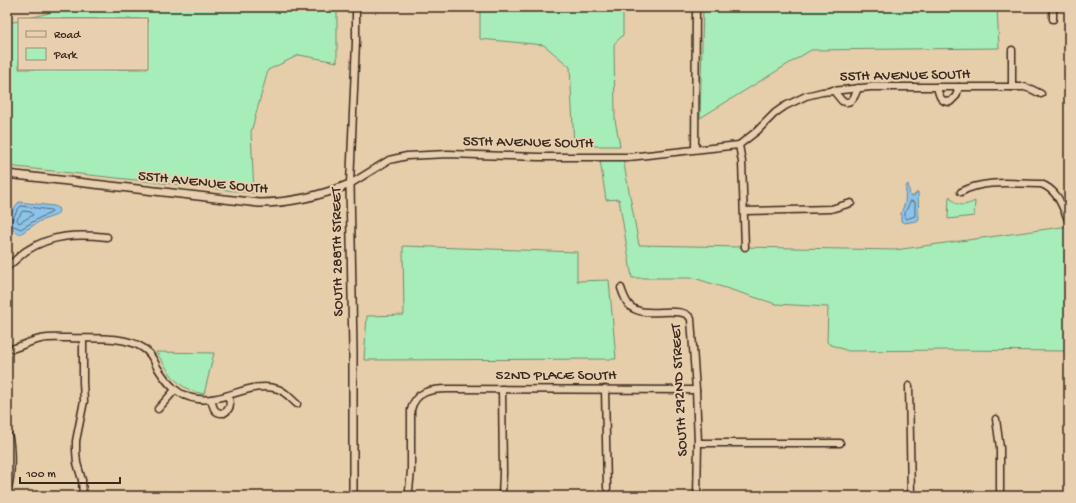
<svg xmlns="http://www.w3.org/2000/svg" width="1076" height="503" font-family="'Gochi Hand',sans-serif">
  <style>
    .green { fill: #a7edb9; stroke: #718c6c }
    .water { fill: #8bc4ea; stroke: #6b8698 }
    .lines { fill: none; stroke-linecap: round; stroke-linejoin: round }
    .shore { stroke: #5b6870; stroke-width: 1 }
    .minor-casing { stroke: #3b2a1e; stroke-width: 9 }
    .tertiary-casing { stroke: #3b2a1e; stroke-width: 10 }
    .minor { stroke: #e7cfaf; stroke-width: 6 }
    .tertiary { stroke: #e7cfaf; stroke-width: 7 }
    .labels { text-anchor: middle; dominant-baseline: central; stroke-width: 4; stroke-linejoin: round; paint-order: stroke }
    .street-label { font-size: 15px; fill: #3b2a1e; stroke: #e7cfaf }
  </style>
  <rect width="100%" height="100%" fill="#e7ceaa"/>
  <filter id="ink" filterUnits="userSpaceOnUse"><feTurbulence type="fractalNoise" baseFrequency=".025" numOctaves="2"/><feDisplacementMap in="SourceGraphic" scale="8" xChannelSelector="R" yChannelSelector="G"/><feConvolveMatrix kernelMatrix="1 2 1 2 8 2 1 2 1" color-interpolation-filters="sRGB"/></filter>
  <g filter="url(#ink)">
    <g class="green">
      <path d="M49 7H337V62L299 55 268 70 251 132 254 193 7 166V23L19 21V69H147V19H25L49 13Z"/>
      <path d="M480 7H623V35L614 44 615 120 620 146H574L570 67 544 45 480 39Z"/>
      <path d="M703 7H997L999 48 811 50 700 118Z"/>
      <path d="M623 159 639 245 895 250 1069 226V351L947 350 848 351 829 344 827 342 828 307 776 304 694 278H632L619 199 606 200 600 160Z"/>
      <path d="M950 196C956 208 965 206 975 201L974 216 948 219 949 197Z"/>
      <path d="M403 246 577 252V281L609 280 616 359 364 360 367 316 404 315Z"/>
      <path d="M156 352 214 353 204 394C176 389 171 374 156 352Z"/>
    </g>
    <g class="water">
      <path d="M908 184 910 196H914L916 193 918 192 919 219 917 221 904 223 901 221V213L905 203 906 186Z"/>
      <path d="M19 202 54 206 58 208 59 211 57 215 40 221 20 234H18L14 230 7 233C7 220 10 212 19 202Z"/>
    </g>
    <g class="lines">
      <g class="shore">
        <path d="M911 201 915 202V216L906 219 905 217V213Z"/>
        <path d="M23 211 31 212 33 215 19 223 17 220Z"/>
        <path d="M7 221 12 220 18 209 21 206 51 210 52 211 51 213 39 218 21 229 14 226 7 228"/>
      </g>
      <g class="minor-casing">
        <g id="minor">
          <path d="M1053 19V7"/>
          <path d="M937 87C939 95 940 102 950 102L956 96 959 87"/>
          <path d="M1012 87V50"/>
          <path d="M833 90 842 101C852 105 855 96 858 88"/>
          <path d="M739 145 742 162 745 247"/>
          <path d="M695 149 696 7"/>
          <path d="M350 184 389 160 407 156 448 154 538 157H629L739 145 757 131 775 113 785 106 806 96 822 92 871 87H1024L1031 89 1041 94"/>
          <path d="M350 184 356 42V7"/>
          <path d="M961 192C984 179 1015 184 1041 184 1058 190 1062 206 1069 222"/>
          <path d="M745 211 831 209 851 203"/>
          <path d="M7 267C14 262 19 256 26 251 52 234 78 234 107 237"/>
          <path d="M621 288C623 294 625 300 629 305 643 321 682 303 691 319L696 390 698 443 697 496"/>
          <path d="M7 350C19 348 29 341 41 339 50 337 60 338 69 338 90 339 124 335 143 348 150 352 154 360 157 367 167 383 178 397 198 399 225 403 251 380 278 389 286 392 291 399 297 404"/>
          <path d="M909 386 911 496"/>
          <path d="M605 389 607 488"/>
          <path d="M211 399C213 407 214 414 224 413 231 409 231 403 228 396"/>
          <path d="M158 409 175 390"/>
          <path d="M996 419 1000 448V496"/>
          <path d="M7 433C12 440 12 482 7 489"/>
          <path d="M698 443H840"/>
          <path d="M409 490 411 471V410C415 391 432 389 448 389L696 390"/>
          <path d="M83 496 82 480 77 463 76 451V441L84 401 83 382V339"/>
          <path d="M502 496 503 473 502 389"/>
        </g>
      </g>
      <g class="tertiary-casing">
        <path id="tertiary" d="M7 174 259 203C291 203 320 196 350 184L353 351V496"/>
      </g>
      <use href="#minor" class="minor"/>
      <use href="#tertiary" class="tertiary"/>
    </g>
  </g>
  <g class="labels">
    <g class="street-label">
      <text transform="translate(905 76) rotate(-1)">55TH AVENUE SOUTH</text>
      <text transform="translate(528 143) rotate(1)">55TH AVENUE SOUTH</text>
      <text transform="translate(203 183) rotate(6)">55TH AVENUE SOUTH</text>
      <text transform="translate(338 252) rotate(-91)">SOUTH 288TH STREET</text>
      <text x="556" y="376">52ND PLACE SOUTH</text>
      <text transform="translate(680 390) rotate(-93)">SOUTH 292ND STREET</text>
    </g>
  </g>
  <rect width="1076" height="503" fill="none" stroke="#e7cfaf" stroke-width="24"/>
  <rect x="12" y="12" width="1052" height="479" fill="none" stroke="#3b2a1e" stroke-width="1.5" filter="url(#ink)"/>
  <rect x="18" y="18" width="130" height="52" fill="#e7cfaf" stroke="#a28d75"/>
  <rect x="26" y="31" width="20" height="6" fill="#e7cfaf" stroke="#a28d75"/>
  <text x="54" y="38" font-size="12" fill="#3b2a1e">Road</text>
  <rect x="26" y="48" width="20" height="12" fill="#a7edb9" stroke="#a28d75"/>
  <text x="54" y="58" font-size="12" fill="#3b2a1e">Park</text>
  <path d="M20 477v6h100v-6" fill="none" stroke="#3b2a1e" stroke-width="2"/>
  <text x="26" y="477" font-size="12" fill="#3b2a1e" stroke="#e7cfaf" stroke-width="3" paint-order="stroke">100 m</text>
</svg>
